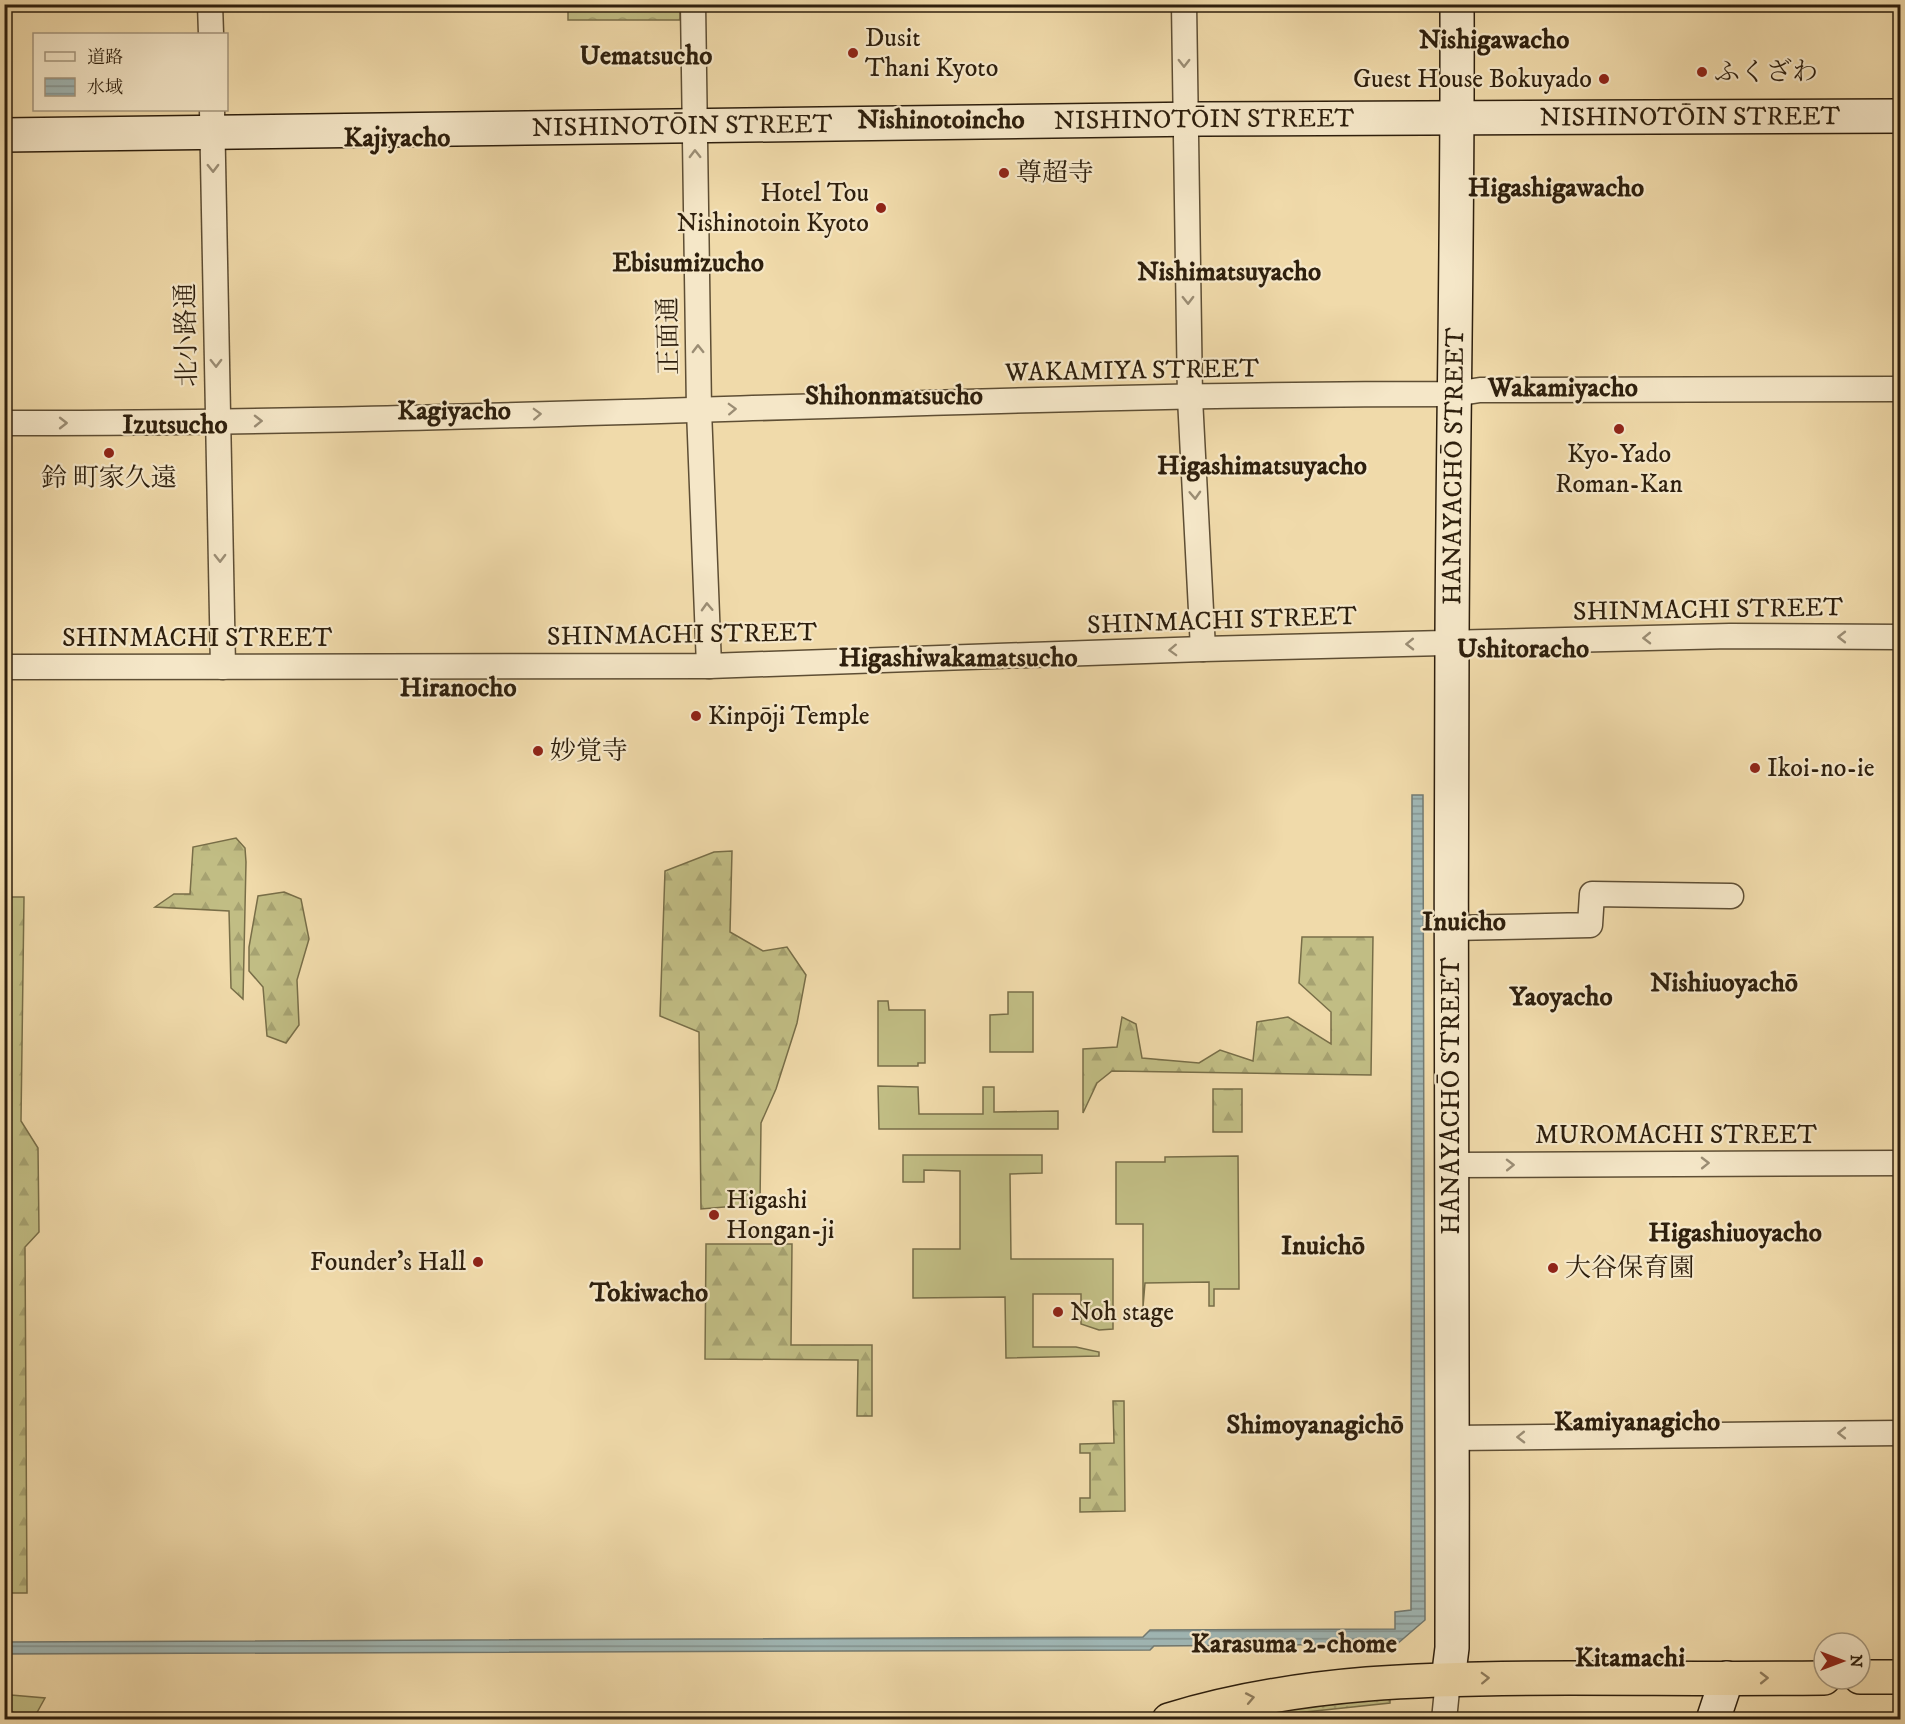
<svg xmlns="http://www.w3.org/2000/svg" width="1905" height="1724" font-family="'IM FELL DW Pica','Noto Serif JP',serif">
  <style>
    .grass { fill: url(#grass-dots); stroke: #786e48; stroke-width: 1.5 }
    .forest { fill: url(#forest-firs); stroke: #786e48; stroke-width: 1.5 }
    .park { fill: url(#park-crowns); stroke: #786e48; stroke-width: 1.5 }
    .garden { fill: #c1bd84; stroke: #786e48; stroke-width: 1.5 }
    .water { fill: url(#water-rules); stroke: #727a72; stroke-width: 1.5 }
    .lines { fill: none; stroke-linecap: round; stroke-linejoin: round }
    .street-casing { stroke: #5e4e34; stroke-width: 27 }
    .secondary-casing { stroke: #2e1f0d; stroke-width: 36 }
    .highway-casing { stroke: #2e1f0d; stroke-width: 36 }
    .street { stroke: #f5e7c8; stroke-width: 24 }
    .secondary { stroke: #f5e7c8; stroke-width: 33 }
    .highway { stroke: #f0daaa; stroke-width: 33 }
    .oneway { stroke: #9b8d74 }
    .oneway2 { stroke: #8f7c5c }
    .poi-dot { fill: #8f2418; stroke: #f5e7c8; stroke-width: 2 }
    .labels { text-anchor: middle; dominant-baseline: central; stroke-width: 4.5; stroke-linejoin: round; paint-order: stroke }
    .poi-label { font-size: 26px; fill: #2e1f0d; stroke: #f5e7c8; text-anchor: start }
    .street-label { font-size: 26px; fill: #2e1f0d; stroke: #f5e7c8 }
    .neighbourhood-label { font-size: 27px; font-weight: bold; fill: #2e1f0d; stroke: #f5e7c8 }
  </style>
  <defs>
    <pattern id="grass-dots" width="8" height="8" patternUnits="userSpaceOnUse" patternTransform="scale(1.5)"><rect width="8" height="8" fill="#c1bd84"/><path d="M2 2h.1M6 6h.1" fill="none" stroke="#a6a271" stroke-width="1.8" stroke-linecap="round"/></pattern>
    <pattern id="forest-firs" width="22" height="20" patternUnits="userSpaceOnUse" patternTransform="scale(1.5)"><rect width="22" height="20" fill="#c1bd84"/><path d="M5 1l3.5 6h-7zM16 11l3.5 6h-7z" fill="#a6a271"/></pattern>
    <pattern id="park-crowns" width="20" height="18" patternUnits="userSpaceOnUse" patternTransform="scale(1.5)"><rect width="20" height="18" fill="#c1bd84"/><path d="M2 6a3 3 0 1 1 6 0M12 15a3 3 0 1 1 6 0" fill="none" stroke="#a6a271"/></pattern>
    <pattern id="water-rules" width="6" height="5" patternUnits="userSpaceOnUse" patternTransform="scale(1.5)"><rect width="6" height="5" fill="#a0b7b5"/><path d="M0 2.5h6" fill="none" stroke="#839492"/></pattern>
  </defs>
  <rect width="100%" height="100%" fill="#f0daaa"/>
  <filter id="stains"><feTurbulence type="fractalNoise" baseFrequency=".00333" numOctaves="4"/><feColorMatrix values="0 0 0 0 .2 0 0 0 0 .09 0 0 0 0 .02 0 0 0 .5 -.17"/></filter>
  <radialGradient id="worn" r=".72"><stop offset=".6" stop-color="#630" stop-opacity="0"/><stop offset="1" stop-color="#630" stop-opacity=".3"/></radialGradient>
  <path class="grass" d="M1390 1698V1703L1231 1720 1279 1705Z"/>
  <g class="forest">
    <path d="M236 838 245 848 246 862 243 999 231 988 229 911 155 907 174 894H190L193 847Z"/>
    <path d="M732 851 730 932 763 951 787 947 806 975 797 1023 776 1089 761 1123 760 1204 701 1209 699 1032 660 1016 665 871 714 852Z"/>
    <path d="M284 892 301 899 309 939 297 980 299 1025 286 1043 267 1036 263 987 249 971V947L258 896Z"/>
    <path d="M5 897H24L21 1121 38 1148 39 1232 25 1247 27 1593H4Z"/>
    <path d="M1302 937H1373L1371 1075 1112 1071 1097 1083 1083 1113V1049L1117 1047 1122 1017 1136 1024 1142 1058 1199 1063 1220 1050 1253 1061 1257 1022 1288 1017 1331 1044V1012L1299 983Z"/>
    <rect x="1213" y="1089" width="29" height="43"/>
    <path d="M706 1244H792L791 1345H872V1416H857L858 1360 705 1359Z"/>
    <path d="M1113 1401H1124L1125 1511 1080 1512V1498H1090V1453H1080V1444L1114 1443Z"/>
  </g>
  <rect class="park" x="568" y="5" width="112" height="15"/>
  <g class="garden">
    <path d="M1008 992H1033V1052H990V1015L1008 1014Z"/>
    <path d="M878 1001H888L889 1010H925V1063H918V1066H878Z"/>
    <path d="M878 1086 918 1087 919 1114H983V1087H994V1112L1058 1111V1129H879Z"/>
    <path d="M903 1155H1042V1173L1010 1174 1011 1259H1113V1329L1099 1330 1081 1324V1294H1033V1347H1076L1099 1352V1356L1006 1358 1005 1297 913 1298V1249H960V1171L924 1170V1182H903Z"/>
    <path d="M1238 1156 1239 1289H1214V1306H1209V1282L1145 1283 1143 1307V1224H1116V1162H1165V1157Z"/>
    <path d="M11 1695 45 1698 35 1716 25 1719 9 1710Z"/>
  </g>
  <path class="water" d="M1412 795H1423L1425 1620 1397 1644 1154 1646 1150 1650 5 1654V1618L6 1642 1143 1637 1150 1630 1395 1629V1612L1411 1610Z"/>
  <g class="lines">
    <g class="street-casing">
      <g id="street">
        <path d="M210 4 211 34"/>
        <path d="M693 4 699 410 709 666"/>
        <path d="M1184 4 1190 398 1203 649"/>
        <path d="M212 110 223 667"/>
        <path d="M4 423C488 424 970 394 1454 394L1480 390 1900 389"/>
        <path d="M4 667 709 666 1203 649 1730 636 1900 637"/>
        <path d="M1451 928 1590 925 1592 894 1731 896"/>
        <path d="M1451 1165 1900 1163"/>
        <path d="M1453 1438 1900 1433"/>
        <path d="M1444 1720 1448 1680"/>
      </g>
    </g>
    <g class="secondary-casing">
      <g id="secondary">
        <path id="s1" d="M4 135 1202 119 1900 116"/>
        <path id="s2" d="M1448 1680 1452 1648C1453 1312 1450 976 1452 640 1453 428 1458 217 1457 4"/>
        <path d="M1713 1720 1727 1678"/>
      </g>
    </g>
    <g class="highway-casing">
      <g id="highway">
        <path d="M1860 1677H1900"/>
        <path d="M1169 1720C1299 1680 1434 1678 1569 1678 1654 1678 1739 1679 1824 1678"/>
      </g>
    </g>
    <use href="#street" class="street"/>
    <use href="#secondary" class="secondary"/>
    <use href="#highway" class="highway"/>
  </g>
  <defs><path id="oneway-chevron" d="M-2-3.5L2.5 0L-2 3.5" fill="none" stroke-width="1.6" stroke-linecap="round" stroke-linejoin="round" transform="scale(1.5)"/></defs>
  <g class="oneway">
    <use href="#oneway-chevron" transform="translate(1184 63) rotate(90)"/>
    <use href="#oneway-chevron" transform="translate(695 154) rotate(-91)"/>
    <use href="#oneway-chevron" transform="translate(213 168) rotate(89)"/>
    <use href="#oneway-chevron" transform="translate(1188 300) rotate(89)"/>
    <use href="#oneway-chevron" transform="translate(698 349) rotate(-91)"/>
    <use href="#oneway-chevron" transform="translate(216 363) rotate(89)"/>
    <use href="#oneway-chevron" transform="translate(732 409) rotate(-2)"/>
    <use href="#oneway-chevron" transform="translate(537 414) rotate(-2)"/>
    <use href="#oneway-chevron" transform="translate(258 421) rotate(-1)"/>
    <use href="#oneway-chevron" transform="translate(63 423)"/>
    <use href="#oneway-chevron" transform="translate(1195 495) rotate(87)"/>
    <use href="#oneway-chevron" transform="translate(220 558) rotate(89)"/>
    <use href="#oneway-chevron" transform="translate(707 607) rotate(-92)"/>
    <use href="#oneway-chevron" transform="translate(1842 637) rotate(180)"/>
    <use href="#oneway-chevron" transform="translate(1647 638) rotate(179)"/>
    <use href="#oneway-chevron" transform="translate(1410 644) rotate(179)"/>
    <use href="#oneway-chevron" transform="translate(1173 650) rotate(178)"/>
    <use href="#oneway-chevron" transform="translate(1705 1163) rotate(-1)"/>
    <use href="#oneway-chevron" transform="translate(1510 1165) rotate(-1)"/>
    <use href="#oneway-chevron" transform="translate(1842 1433) rotate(180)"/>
    <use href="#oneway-chevron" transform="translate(1521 1437) rotate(179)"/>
  </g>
  <g class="oneway2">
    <use href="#oneway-chevron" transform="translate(1485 1678) rotate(-2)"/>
    <use href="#oneway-chevron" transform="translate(1764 1678) rotate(-1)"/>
    <use href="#oneway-chevron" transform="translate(1250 1698) rotate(-11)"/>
  </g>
  <g class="poi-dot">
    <circle cx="853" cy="53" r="6"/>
    <circle cx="1702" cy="72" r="6"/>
    <circle cx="1604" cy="79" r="6"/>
    <circle cx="1004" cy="173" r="6"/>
    <circle cx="881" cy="208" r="6"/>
    <circle cx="1619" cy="429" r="6"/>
    <circle cx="109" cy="453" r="6"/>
    <circle cx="696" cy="716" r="6"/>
    <circle cx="538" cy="751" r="6"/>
    <circle cx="1755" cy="768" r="6"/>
    <circle cx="714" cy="1215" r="6"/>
    <circle cx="478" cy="1262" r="6"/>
    <circle cx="1553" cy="1268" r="6"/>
    <circle cx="1058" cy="1312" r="6"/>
  </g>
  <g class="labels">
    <g class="poi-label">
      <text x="865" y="38">Dusit<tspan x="865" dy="30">Thani Kyoto</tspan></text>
      <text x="1714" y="72">ふくざわ</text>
      <text x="1592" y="79" text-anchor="end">Guest House Bokuyado</text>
      <text x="1016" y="173">尊超寺</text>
      <text x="869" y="193" text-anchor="end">Hotel Tou<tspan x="869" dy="30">Nishinotoin Kyoto</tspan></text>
      <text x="1619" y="454" text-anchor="middle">Kyo-Yado<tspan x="1619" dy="30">Roman-Kan</tspan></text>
      <text x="109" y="478" text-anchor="middle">鈴 町家久遠</text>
      <text x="708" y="716">Kinpōji Temple</text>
      <text x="550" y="751">妙覚寺</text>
      <text x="1767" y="768">Ikoi-no-ie</text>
      <text x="726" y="1200">Higashi<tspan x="726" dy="30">Hongan-ji</tspan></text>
      <text x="466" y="1262" text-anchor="end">Founder’s Hall</text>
      <text x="1565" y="1268">大谷保育園</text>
      <text x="1070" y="1312">Noh stage</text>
    </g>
    <g class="street-label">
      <text stroke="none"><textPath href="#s1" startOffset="1686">NISHINOTŌIN STREET</textPath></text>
      <text stroke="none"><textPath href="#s1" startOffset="1200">NISHINOTŌIN STREET</textPath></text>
      <text stroke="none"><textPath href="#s1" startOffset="678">NISHINOTŌIN STREET</textPath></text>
      <text transform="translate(187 335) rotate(-91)">北小路通</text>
      <text transform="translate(669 336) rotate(-91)">正面通</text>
      <text transform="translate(1132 371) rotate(-1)">WAKAMIYA STREET</text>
      <text stroke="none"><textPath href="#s2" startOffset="1214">HANAYACHŌ STREET</textPath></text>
      <text transform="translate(1708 610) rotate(-1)">SHINMACHI STREET</text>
      <text transform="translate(1222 621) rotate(-2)">SHINMACHI STREET</text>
      <text transform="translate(682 635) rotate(-1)">SHINMACHI STREET</text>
      <text x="197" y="638">SHINMACHI STREET</text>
      <text transform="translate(1451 1096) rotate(-90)">HANAYACHŌ STREET</text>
      <text x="1676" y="1135">MUROMACHI STREET</text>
    </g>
    <g class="neighbourhood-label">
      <text x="1494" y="40">Nishigawacho</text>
      <text x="646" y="56">Uematsucho</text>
      <text x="941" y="120">Nishinotoincho</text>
      <text x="397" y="138">Kajiyacho</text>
      <text x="1556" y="188">Higashigawacho</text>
      <text x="688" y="263">Ebisumizucho</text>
      <text x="1229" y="272">Nishimatsuyacho</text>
      <text x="1563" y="388">Wakamiyacho</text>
      <text x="894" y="396">Shihonmatsucho</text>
      <text x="454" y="411">Kagiyacho</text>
      <text x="175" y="425">Izutsucho</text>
      <text x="1262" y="466">Higashimatsuyacho</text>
      <text x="1523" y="649">Ushitoracho</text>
      <text x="958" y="658">Higashiwakamatsucho</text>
      <text x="458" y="688">Hiranocho</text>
      <text x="1464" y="922">Inuicho</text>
      <text x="1724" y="983">Nishiuoyachō</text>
      <text x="1561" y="997">Yaoyacho</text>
      <text x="1735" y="1233">Higashiuoyacho</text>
      <text x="1323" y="1246">Inuichō</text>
      <text x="649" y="1293">Tokiwacho</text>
      <text x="1637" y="1422">Kamiyanagicho</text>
      <text x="1315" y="1425">Shimoyanagichō</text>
      <text x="1294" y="1644">Karasuma 2-chome</text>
      <text x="1630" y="1658">Kitamachi</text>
    </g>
  </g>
  <rect width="1905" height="1724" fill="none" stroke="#f0daaa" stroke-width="24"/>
  <rect x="6" y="6" width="1893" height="1712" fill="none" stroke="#2e1f0d" stroke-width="3"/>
  <rect x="12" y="12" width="1881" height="1700" fill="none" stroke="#2e1f0d" stroke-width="1.5"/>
  <rect x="33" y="33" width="195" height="78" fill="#f5e7c8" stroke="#a5977d" stroke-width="1.5"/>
  <rect x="45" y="52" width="30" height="9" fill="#f5e7c8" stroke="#a5977d" stroke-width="1.5"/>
  <text x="87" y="63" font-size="18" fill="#2e1f0d">道路</text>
  <rect x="45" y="78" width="30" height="18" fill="url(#water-rules)" stroke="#a5977d" stroke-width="1.5"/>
  <text x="87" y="93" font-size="18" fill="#2e1f0d">水域</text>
  <g transform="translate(1842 1661) rotate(90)"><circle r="28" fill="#f5e7c8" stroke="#a5977d" stroke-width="1.5"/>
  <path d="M0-4.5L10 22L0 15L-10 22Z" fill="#8f2418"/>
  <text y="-9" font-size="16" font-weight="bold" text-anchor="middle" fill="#2e1f0d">N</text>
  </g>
  <rect width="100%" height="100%" filter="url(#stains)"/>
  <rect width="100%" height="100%" fill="url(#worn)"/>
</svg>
